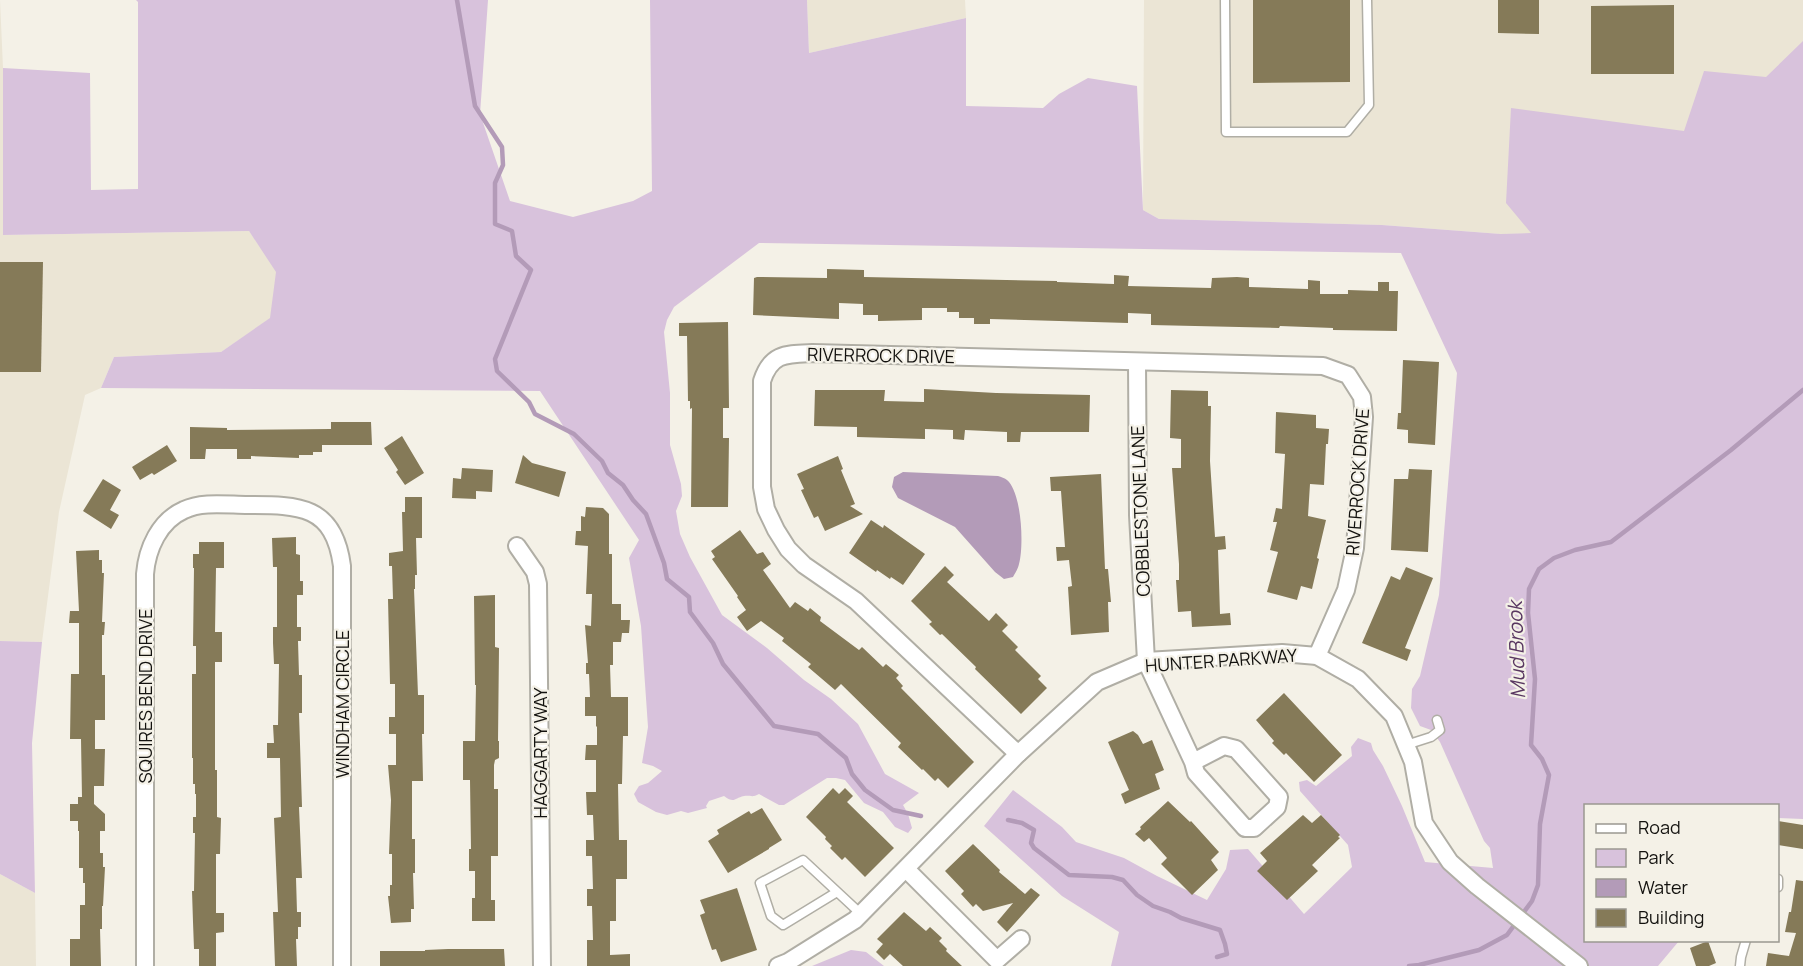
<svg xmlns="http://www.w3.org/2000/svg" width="1803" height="966" font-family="Manrope,sans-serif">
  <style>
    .built { fill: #ebe5d5 }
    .green { fill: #d8c2dc }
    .water { fill: #b39bb8 }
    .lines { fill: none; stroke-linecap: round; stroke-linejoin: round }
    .stream { stroke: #b39bb8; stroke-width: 4.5 }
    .building { fill: #857a58 }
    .service-casing { stroke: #b0aea5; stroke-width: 11 }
    .minor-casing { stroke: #b0aea5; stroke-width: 20 }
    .service { stroke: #fff; stroke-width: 8 }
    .minor { stroke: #fff; stroke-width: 16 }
    .labels { text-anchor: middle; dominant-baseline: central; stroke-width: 4.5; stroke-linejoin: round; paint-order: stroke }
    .street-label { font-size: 18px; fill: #13120f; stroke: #f4f1e7 }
    .water-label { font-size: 20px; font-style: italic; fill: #593761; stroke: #f4f1e7 }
  </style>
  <rect width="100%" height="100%" fill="#f4f1e7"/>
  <g class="built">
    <path d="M0 0 3 68V235L249 231 277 272 271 318 221 352 114 357 101 388 85 395 59 512 42 642 0 641Z"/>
    <path d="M807 0H965L966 18 809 53Z"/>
    <path d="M1144 0H1803V232L1501 234 1382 225 1159 219 1143 210Z"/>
    <path d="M0 874 35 893 36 966H0Z"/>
  </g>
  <g class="green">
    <path d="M136 0H488L480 114 510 201 573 217 633 201 652 191 650 0H807L809 53 966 18V106L1043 108 1059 94 1088 78 1137 86 1143 210 1159 219 1382 225 1501 234 1531 233 1506 203 1511 108 1684 131 1704 71 1766 77 1803 41V819L1778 818V806H1586V940L1679 941 1658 966H1111L1119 932 1062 896 984 826 1013 790 1062 827 1076 842 1124 858 1157 876 1207 900 1226 869 1230 850 1248 849 1304 914 1352 867 1348 845 1300 791 1299 782 1307 780 1316 786 1352 756 1351 747 1358 738 1371 743 1373 750 1383 766 1402 806 1425 862 1493 868 1490 848 1484 841 1440 742 1431 730 1420 726 1411 708 1412 689 1420 676 1439 595 1457 373 1401 253 759 243 674 307 667 320 664 332 670 393V445L681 484 682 496 676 511 680 534 690 557 722 615 767 648 804 680 831 699 858 724 885 774 919 793 903 805 908 814 912 828 908 833 895 827 883 812 864 803 845 780 836 778H827L784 805H779L759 794C752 798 751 795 744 796 734 798 735 804 724 796L709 801 706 806 707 808 688 813 681 811 667 815 656 812 638 802 634 794 639 786 648 783 662 771 653 766 642 763 648 727 641 626 629 558 639 540 540 391 101 388 114 357 221 352 270 318 276 272 249 231 3 235V68L90 73 91 190 138 189V2Z"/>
    <path d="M0 641 42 642 32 743 35 893 0 874Z"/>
    <path d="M851 950 866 952 884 966H812Z"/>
  </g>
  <path class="water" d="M903 472 998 476C1001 477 1005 478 1007 480 1022 493 1024 546 1019 564 1018 569 1015 573 1013 577L1004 579 995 572 955 527 898 498 892 487 894 477Z"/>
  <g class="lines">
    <g class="stream">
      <path d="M457 0 475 106 502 147 503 165 495 183V224L512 231 516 256 531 270 495 359 497 371 529 402 535 414 574 434 602 461 608 473 623 485 633 500 646 514 664 563 667 579 689 597 690 612 713 643 723 664 774 726 818 734 846 758 852 774 865 790 893 810 921 816"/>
      <path d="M1008 820 1022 823 1034 830 1031 843 1034 848 1069 875 1112 877 1123 880 1137 895 1153 906 1170 912 1181 918 1220 930 1225 944 1227 954 1217 957"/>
      <path d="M1409 966 1419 965 1479 950 1507 935 1532 901 1538 885 1540 824 1549 775 1542 759 1531 745 1535 679 1528 613 1529 589 1539 569 1554 558 1575 550 1611 542 1731 450 1803 390"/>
    </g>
  </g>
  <g class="building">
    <path d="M1253 0H1350V82L1253 83Z"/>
    <path d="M1498 0H1539V34L1498 33Z"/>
    <path d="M1674 5V74H1591V6Z"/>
    <path d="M0 262H43L41 372H0Z"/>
    <path d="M827 269 864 270V277L1057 281V282L1114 284V275L1129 276 1128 286 1211 288 1212 278 1237 277 1249 278V287L1308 289V280L1320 281V294H1348V290L1378 291V282H1389V291H1398L1397 331 1333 330V328L1280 326 1279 328 1151 325V314L1128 313V323L990 319V324H974V318H959V312H947V308H922V320L878 321V315H863V304L839 303V319L753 315 754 278 757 277 827 278Z"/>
    <path d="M728 322 729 408H723V438H729L728 507H691L692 408 690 409V401H688L687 336H679V323Z"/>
    <path d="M1403 360 1439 362 1435 445 1408 443V430L1397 429 1398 413H1401Z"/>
    <path d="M924 389 996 393 1090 395 1089 432H1021L1020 442H1007V432L965 430 964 440 953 439V430L925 429V439L857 437V427L814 426 815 390H885L884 401 924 402Z"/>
    <path d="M1171 390 1208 391V406H1211L1210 461 1215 537 1225 536 1226 549 1218 550 1220 614 1230 613 1231 625 1192 627 1191 611 1178 612 1176 580H1179V564L1172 468H1181V439L1170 438Z"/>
    <path d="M1276 412 1316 415V428L1329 429 1328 444H1326L1324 485 1310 484 1308 516 1326 520 1317 558 1319 559 1312 589 1301 586 1297 600 1267 592 1278 552 1270 550 1277 522H1273L1276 508 1282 509 1285 454 1275 453Z"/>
    <path d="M331 422H371L372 445H322V452H313V455H299V458L251 456V459H237V449H206L205 459H190V427L227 428V430L331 429Z"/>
    <path d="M402 436 424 473 405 485 396 472 398 470 384 448Z"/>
    <path d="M167 445 177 461 154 475 152 473 140 480 132 467Z"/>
    <path d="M523 455 532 463 566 472 559 497 515 483Z"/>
    <path d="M838 456 843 469 841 470 855 504 850 506 863 514 825 531 818 516 814 518 801 490 804 489 797 474Z"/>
    <path d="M462 468 493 470 492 492 476 491V499L452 498 453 478 461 479Z"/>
    <path d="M1409 469 1432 470 1428 552 1391 550 1394 479H1408Z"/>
    <path d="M1101 474 1105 569H1108L1111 602H1108L1109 632 1071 635 1068 587 1072 586 1069 560 1057 561 1056 547H1065L1061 491H1051L1050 477Z"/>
    <path d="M103 479 121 490 110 510 119 515 111 529 83 511Z"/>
    <path d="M405 497H422V538H416L417 575H415V589H414L418 695H424V734H422L423 781H412V839H415V873H413L414 909H411V922L391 923 388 896H390V885H392V854H389L391 800 388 765H396V734H389V717H395V684H390L388 599H393L392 566H389V553L403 551 402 512H405Z"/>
    <path d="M586 507 603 508 609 514V554H612V604H621V620H630L629 633H622L621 642H613V665H610L611 697H628V736H623L622 784H618L619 840H627V879H616V921H610V955L630 954V966H587V940H593L592 906H587V889H593L592 856H586V840H594L593 815H587L586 792H596V760H585L586 745H597V727L596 726V716H585V697H590L589 674H586V663H588L585 625 591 626 592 594H586L588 546 575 545 576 531H581V516L585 517Z"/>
    <path d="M871 520 883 528 884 525 925 554 903 585 891 577 890 579 877 570 876 572 849 553Z"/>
    <path d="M740 530 757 554 763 552 771 564 763 570 790 608 795 602 808 611 810 608 821 617 820 621 859 650 862 647 883 667 886 664 899 675 896 678 903 686 901 688 974 762 948 788 938 778 935 781 923 769 922 770 898 747 901 743 841 684 835 690 808 667 811 664 782 641 784 638 761 621 747 631 737 617 746 610 737 597 738 596 712 559 715 557 711 551Z"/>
    <path d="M296 537V554L300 555V581H303V595H297V627H301V641H298L299 675H302V713H299L302 807H299L302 878H296L297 912H301V927H298V939H296L297 966H275L273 912H278L274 818 281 817 280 758H267V743H274L273 725H278L279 664H274L273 643V627H277V567H273L272 538Z"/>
    <path d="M199 542H224V568H216L215 632H222V662H215V770H217V817L221 818 220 854H216V913H224V932L216 933V966H199V949H194L193 922 192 891H194L195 833H193V817H196V794H195V784H193V758H192V674H196V646H193L194 568H193V554H199Z"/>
    <path d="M99 550V560H102V573H104L102 622H105L104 635H102V675H105V720H95V749H105L104 786H94V804L105 814V831H100V853H103V867H105L103 906H102V929H100L101 966H70V939H80V905H85V883H83V868H79V831H78V821H70V804H78V797H82L81 739H70L71 674H79V623H69L70 611H79L76 551Z"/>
    <path d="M945 566 954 575 947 582 989 621 996 613 1008 625 1002 631 1018 647 1015 650 1041 676 1038 679 1047 688 1021 714 975 669 976 667 942 634 940 635 929 624 932 622 911 601Z"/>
    <path d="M1406 567 1433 578 1405 648 1411 650 1407 661 1362 643 1391 576 1400 580Z"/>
    <path d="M495 595V647L499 648 498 741H499V758L495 760 494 765V789H498V856H491V900H495V921H472V898H475V871H469V849H471L470 780H463V741H475L476 685H475L474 596Z"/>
    <path d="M1284 693 1342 755 1314 782 1286 753 1284 755 1272 743 1274 741 1256 720Z"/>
    <path d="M1133 731 1138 735 1143 744 1152 740 1164 770 1155 774 1160 789 1125 804 1121 794 1129 790 1108 742Z"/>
    <path d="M833 788 839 794 845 788 853 796 847 802 894 848 865 877 845 857 842 860 830 848 832 846 825 839 826 837 806 817Z"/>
    <path d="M1168 801 1190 822 1191 821 1219 852 1211 860 1218 870 1192 895 1161 864 1167 858 1149 838 1144 842 1135 834 1141 829 1140 827Z"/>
    <path d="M762 808 782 840 769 848V849L728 873 708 841 719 834 717 830 749 811 751 814Z"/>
    <path d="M1303 815 1312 823 1321 815 1340 835 1338 837 1340 838 1312 865 1318 871 1287 900 1257 871 1267 861 1260 853Z"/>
    <path d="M1778 821 1803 825V849L1778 845Z"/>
    <path d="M973 844 1000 870 999 872 1025 894 1031 888 1040 895 1007 932 997 922 1013 903 983 911 976 904 973 907 961 894 964 891 945 871Z"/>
    <path d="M1796 880 1803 881V966H1766L1768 953 1789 956 1796 933 1785 932 1789 912H1791Z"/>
    <path d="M737 888 757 950 721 962 716 949 712 950 700 915 705 913 700 900Z"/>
    <path d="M904 912 926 931 930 927 942 938 939 941 947 949 946 951 962 966H903L890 954 884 960 876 952 883 944 877 939Z"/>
    <path d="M1708 941 1716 963 1709 966H1696L1690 948Z"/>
    <path d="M448 949H504L505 966H380V951H425V950Z"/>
  </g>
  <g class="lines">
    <g class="service-casing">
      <g id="service">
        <path d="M1225 0 1226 132H1347L1369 105 1367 0"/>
        <path d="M1406 745 1431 737 1440 730 1437 720"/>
        <path d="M1778 879V887"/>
        <path d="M837 892 783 925 771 916 760 883 803 860 861 914"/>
        <path d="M1740 966 1741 957 1746 940"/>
      </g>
    </g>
    <g class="minor-casing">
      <g id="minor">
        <path d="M1137 362 1138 515 1146 661 1193 762 1196 773 1245 828H1254L1277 807 1279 797 1236 749 1224 746 1193 762"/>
        <path d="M517 546 535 572 538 584 542 966"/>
        <path d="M1018 754 856 601 804 565 788 549 776 530 766 509 762 487V381C771 353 786 354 812 353L1323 366 1348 375 1362 397 1364 417 1355 548 1346 590 1317 656"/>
        <path d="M906 869 997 960 1021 939"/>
        <path d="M145 966V574C147 549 159 521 184 510 202 501 228 505 248 505 299 505 334 505 342 566V966"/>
        <path d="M778 966 788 962 855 920 1018 754 1097 682 1146 661 1282 653 1317 656 1358 679 1394 716 1413 762 1424 823 1450 862 1477 886 1579 966"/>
      </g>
    </g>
    <use href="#service" class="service"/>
    <use href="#minor" class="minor"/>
  </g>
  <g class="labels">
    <g class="street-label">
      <text transform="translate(881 355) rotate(1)">RIVERROCK DRIVE</text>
      <text transform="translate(1357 482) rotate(-86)">RIVERROCK DRIVE</text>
      <text transform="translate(1140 511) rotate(-92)">COBBLESTONE LANE</text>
      <text transform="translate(1221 660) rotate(-4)">HUNTER PARKWAY</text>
      <text transform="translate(145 696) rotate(-90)">SQUIRES BEND DRIVE</text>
      <text transform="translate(342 704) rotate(-90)">WINDHAM CIRCLE</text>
      <text transform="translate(540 753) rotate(-90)">HAGGARTY WAY</text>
    </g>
    <g class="water-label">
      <text transform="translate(1516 650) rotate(-92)">Mud Brook</text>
    </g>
  </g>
  <rect x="1584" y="804" width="195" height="138" fill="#f4f1e7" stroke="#9a9891" stroke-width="1.5"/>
  <rect x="1596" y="824" width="30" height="9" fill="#ffffff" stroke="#9a9891" stroke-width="1.5"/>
  <text x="1638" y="834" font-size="18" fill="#13120f">Road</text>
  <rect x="1596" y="849" width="30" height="18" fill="#d8c2dc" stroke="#9a9891" stroke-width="1.5"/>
  <text x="1638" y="864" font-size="18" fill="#13120f">Park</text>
  <rect x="1596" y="879" width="30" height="18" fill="#b39bb8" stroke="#9a9891" stroke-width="1.5"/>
  <text x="1638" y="894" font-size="18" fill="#13120f">Water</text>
  <rect x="1596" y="909" width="30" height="18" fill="#857a58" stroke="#9a9891" stroke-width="1.5"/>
  <text x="1638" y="924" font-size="18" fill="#13120f">Building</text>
</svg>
